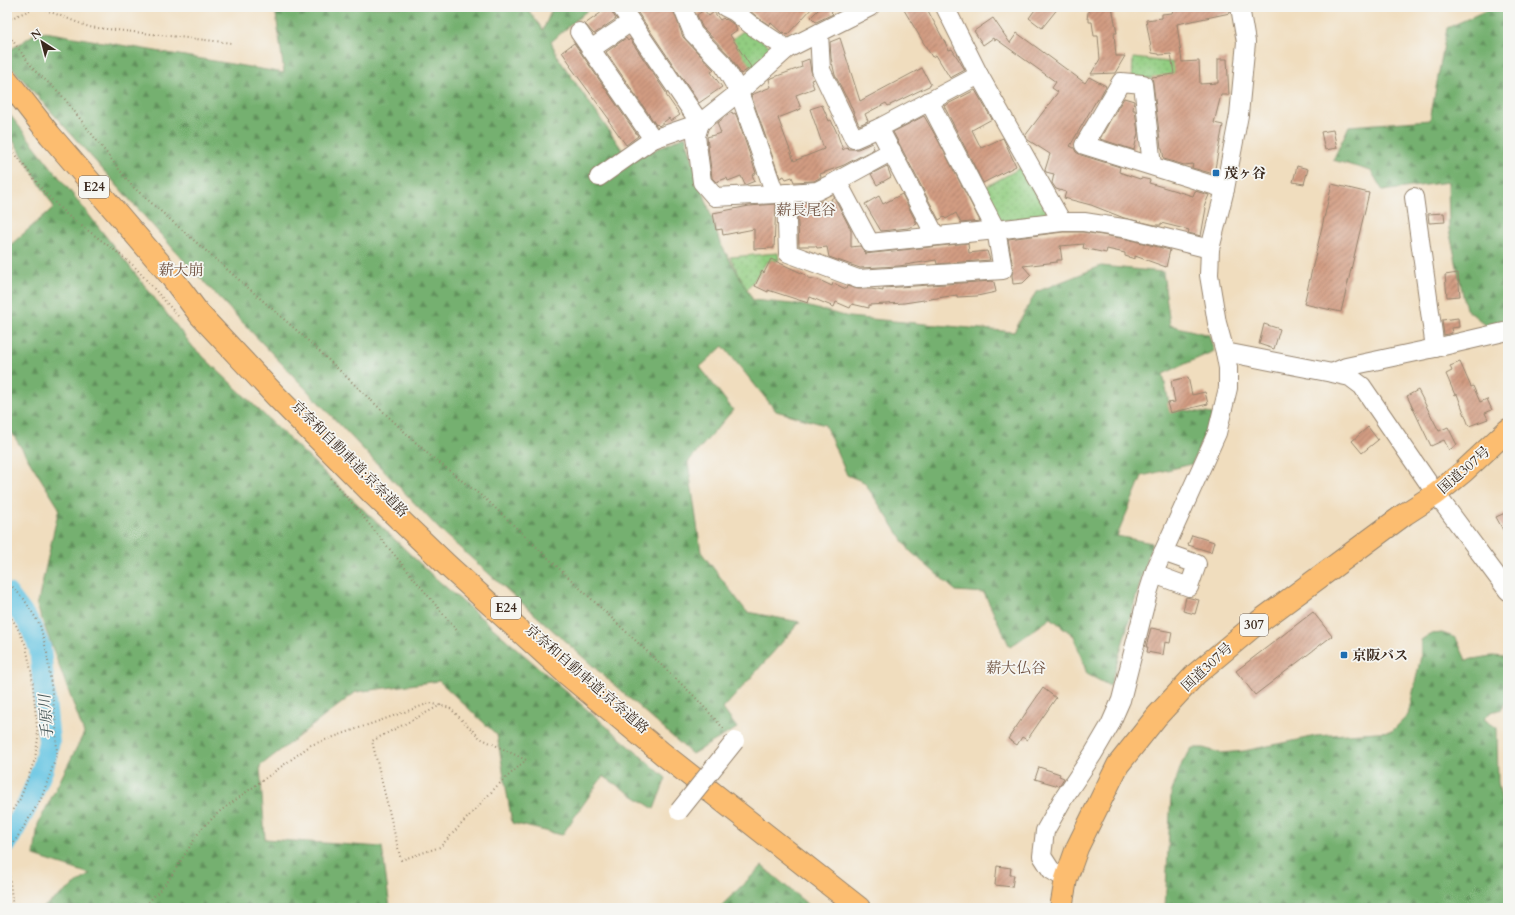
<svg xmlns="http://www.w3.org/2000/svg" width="1515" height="915" font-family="Cardo,'Noto Serif JP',serif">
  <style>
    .forest { fill: url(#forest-firs); stroke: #586d46 }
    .park { fill: url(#park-dots); stroke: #667c50 }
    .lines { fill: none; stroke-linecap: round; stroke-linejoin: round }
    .river { stroke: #65c5e3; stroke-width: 22 }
    .building { fill: url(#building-hatch) }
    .minor-casing { stroke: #96846e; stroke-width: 20 }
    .highway-casing { stroke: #96846e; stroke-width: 24 }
    .path { stroke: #96846e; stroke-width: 2; stroke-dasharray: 1 3; stroke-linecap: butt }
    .minor { stroke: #fff; stroke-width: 18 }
    .highway { stroke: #fcbd6f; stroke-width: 22 }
    .minor-bridge-casing { stroke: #96846e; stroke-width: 20; stroke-linecap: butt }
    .minor-bridge { stroke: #fff; stroke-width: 18 }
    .poi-dot { fill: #1f6fb2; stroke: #f6f6f2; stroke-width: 1.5 }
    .labels { text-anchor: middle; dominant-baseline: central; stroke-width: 3.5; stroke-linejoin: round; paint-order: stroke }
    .shield { fill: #f6f6f2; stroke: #73675e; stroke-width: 1 }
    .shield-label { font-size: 13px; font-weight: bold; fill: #3b2a1e }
    .poi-label { font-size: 14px; font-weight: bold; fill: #3b2a1e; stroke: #f6f6f2; text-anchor: start }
    .street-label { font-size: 14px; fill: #3b2a1e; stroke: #f6f6f2 }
    .neighbourhood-label { font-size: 15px; fill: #705241; stroke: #f6f6f2 }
    .water-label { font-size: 15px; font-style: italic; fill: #485859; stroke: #f6f6f2 }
  </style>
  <defs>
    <pattern id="forest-firs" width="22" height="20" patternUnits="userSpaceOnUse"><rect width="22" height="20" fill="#75b06f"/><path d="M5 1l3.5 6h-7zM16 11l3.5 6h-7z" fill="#618f5b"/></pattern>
    <pattern id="park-dots" width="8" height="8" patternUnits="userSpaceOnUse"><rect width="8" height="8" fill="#92cd81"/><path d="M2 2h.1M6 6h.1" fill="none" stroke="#7fb06f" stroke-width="1.8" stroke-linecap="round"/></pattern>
    <pattern id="building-hatch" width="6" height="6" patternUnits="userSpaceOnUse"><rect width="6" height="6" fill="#d29c82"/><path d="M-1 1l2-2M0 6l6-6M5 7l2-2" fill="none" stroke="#ac7f6a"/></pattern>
  </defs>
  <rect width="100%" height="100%" fill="#f6f6f2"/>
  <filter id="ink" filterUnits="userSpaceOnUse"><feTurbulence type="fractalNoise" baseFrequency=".025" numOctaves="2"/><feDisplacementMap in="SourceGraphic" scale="8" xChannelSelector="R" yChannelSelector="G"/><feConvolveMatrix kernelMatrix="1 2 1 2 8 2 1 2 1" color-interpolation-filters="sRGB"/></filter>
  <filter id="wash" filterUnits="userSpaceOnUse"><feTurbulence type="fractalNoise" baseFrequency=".012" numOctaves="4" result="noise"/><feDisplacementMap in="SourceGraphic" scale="16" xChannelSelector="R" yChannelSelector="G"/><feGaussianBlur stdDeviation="0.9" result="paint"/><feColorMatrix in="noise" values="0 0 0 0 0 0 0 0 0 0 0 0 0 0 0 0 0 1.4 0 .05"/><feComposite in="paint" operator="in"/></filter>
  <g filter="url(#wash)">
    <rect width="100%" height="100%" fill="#f0ddbe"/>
    <g class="forest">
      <path d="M275 7H526L543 30 553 7H591L551 42 559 59 630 161 685 136 720 243 753 300 802 305 849 317 1014 332 1036 292 1101 266 1163 272 1170 325 1209 335 1214 351 1163 374 1170 408 1213 414 1192 464 1142 476 1117 536 1152 543 1110 686 1087 674 1074 636 1051 618 1010 647 984 593 956 591 910 551 864 482 847 475 825 425 776 411 723 346 700 367 733 410 688 462 701 552 747 612 800 622 723 709 737 728 692 754 442 532 186 263 7 62V52L39 31 284 73Z"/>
      <path d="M1494 7H1508V323L1487 326 1466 309 1449 229 1448 182 1383 191 1371 171 1333 160 1349 126 1430 120 1447 28Z"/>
      <path d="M7 111 193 347 433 576 666 778 654 809 603 776 562 835 512 823 497 735 439 681 356 692 260 766 265 839 382 847 390 908H42L90 874 34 856 38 824 84 733 37 606 59 508 7 425V248L54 207 11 137 7 126Z"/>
      <path d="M1442 633 1456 638 1466 660 1492 656 1506 657 1508 660V697L1502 709 1491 712 1484 719 1497 728 1498 782 1503 808 1508 811V908H1165L1171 794 1182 763 1192 748H1203L1221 753 1244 751 1316 736 1392 731 1408 715 1421 656V640L1430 634Z"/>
      <path d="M762 866 812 908H719Z"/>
    </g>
    <g class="park">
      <path d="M746 29 771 47 772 57 752 72 731 40Z"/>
      <path d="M1133 58 1178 63 1179 77 1132 80Z"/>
      <path d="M1022 167 1047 210 1043 217 999 221 980 190Z"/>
      <path d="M778 253 779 260 767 262 747 290 730 257Z"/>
    </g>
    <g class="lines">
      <path class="river" d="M7 594 29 623 40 648 49 742 43 768 28 804 7 842"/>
    </g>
    <g id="blocks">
      <g class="building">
        <path d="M609 7 616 19 594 34 585 24Z"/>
        <path d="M634 7H670L674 12 683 37 714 70 711 72 722 87 699 103Z"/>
        <path d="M746 7H813L787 35 784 32 782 33 771 23 769 25 757 17Z"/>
        <path d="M821 7H837L831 12 833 14 816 22 811 17Z"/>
        <path d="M909 7H926L949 50 952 49 965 70 950 78 936 55 932 57 904 10Z"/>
        <path d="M1037 7H1059L1042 28 1029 18Z"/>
        <path d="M1089 7H1112L1117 33H1114L1116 56H1125L1115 73 1091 74 1100 59 1098 36H1094L1092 22H1089V19H1087Z"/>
        <path d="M1186 7H1230V13L1177 24 1182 62 1199 61 1200 84 1218 83V59H1227L1229 95H1221L1214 123 1223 125 1214 174 1192 168 1193 164 1184 165 1164 159 1162 148H1161L1153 83 1152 77 1174 74 1171 54 1159 55V54L1152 53 1146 20 1162 18V14L1172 13 1173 10Z"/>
        <path d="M704 10 709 16 714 12 720 20 723 18 725 20 726 19 729 21 736 26 735 27 737 30 730 35 751 67 741 74 731 57 702 27 697 15Z"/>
        <path d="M993 18 1010 43 1017 33 1085 83 1089 77 1106 86 1099 99H1097L1070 146 1074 148 1076 152 1081 155 1120 167 1119 172 1140 179 1141 178 1150 180 1149 183 1193 196 1195 191 1209 195 1204 207 1206 208 1201 236 1188 233 1189 230 1161 223V225H1155L1124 218 1091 205 1064 198 1066 192 1056 189 1052 183 1054 174 1046 172 1045 170 1050 154 1028 140 1025 136 1058 92 1052 88 1056 82 996 39 994 40 993 38 983 45 974 31Z"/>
        <path d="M626 38 628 41 630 39 667 94 666 95 680 115 671 121 669 118 659 126 657 124 656 125 606 52Z"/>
        <path d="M840 38 860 101 922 68 931 85 888 106 886 103 865 114 868 121 859 125 847 97H846L835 75 831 58 830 42Z"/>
        <path d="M574 43 638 136 626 145 608 120 609 119 570 66 571 65 562 52Z"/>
        <path d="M809 59 811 71 814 79 811 80 814 88 796 95 801 109 778 118 794 161 824 149 810 109 822 105 829 121 831 120 837 133 843 150 847 147 849 149H858L872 143 874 149 844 165 820 174 821 177 814 181 794 182 792 177 786 179 784 176 780 178 751 95 771 87 769 79 802 67 801 62Z"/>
        <path d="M975 90 992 119 972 130 981 148 1003 138 1016 166 983 183 944 106Z"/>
        <path d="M1124 98 1134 101 1133 110H1135L1138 133 1134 150 1100 139 1112 117 1115 115 1117 109Z"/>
        <path d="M732 112 733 114 735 113 737 117 756 173 752 175 755 181 745 185 741 176 728 181 727 178 716 182 712 178 707 137 721 133 717 123Z"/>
        <path d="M924 116 938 140 980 221 961 223 956 213 946 219 944 217 939 220 893 132Z"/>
        <path d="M1333 130 1337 148 1325 150 1321 132Z"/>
        <path d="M887 166 891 177 877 185 871 174Z"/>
        <path d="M1297 166 1308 169 1304 184 1293 182Z"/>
        <path d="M1332 184 1369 193 1341 312 1304 304Z"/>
        <path d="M902 194 917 224 908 228 881 231 865 204 879 196 883 204Z"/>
        <path d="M834 197 851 230V247L860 246 866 253 864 254 968 243 969 253 987 251 990 260 937 264 936 260 899 266 860 268 829 257 827 247 817 248 816 246H799L797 203 832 201 831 199Z"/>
        <path d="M776 204 774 248 754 249V229L723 235 722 229 716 230 713 213 749 206Z"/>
        <path d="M1444 213 1445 222 1429 223 1428 214Z"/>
        <path d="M1063 232H1083L1127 239 1170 250 1166 267 1135 256V259L1125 256V253L1107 249 1106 253 1083 248 1084 244 1060 246 1062 260H1057V262L1023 266 1031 275 1023 283 1013 284 1012 275 1013 268 1008 239Z"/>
        <path d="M771 259 808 276V278L819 280 832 286 833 283 846 289 847 286 858 289H871L883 291V288L992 281 994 282 996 292 977 296 957 297V295L904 303 869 305V308L852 304 850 308 836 302 834 307 810 297 808 303 768 290V292L755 286 762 271 764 273Z"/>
        <path d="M1458 273 1460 296 1447 297 1445 275Z"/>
        <path d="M1458 318 1459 327 1451 328 1452 333 1444 335 1442 320Z"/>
        <path d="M1264 324 1280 329 1274 349 1259 344Z"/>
        <path d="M1460 362 1471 387 1473 386 1480 402 1487 399 1492 410 1485 413 1488 419 1469 426 1457 394 1455 395 1446 374 1452 371 1450 366Z"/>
        <path d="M1188 377 1192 395 1205 392 1208 404 1170 413 1167 403 1175 402 1171 381Z"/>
        <path d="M1418 390 1439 431 1448 427 1457 445 1449 450 1444 440 1431 446 1407 396Z"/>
        <path d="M1368 427 1378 440 1362 453 1352 441Z"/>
        <path d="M1505 513 1508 519V539L1496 517Z"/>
        <path d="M1192 535 1214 542 1211 552 1188 545Z"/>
        <path d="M1186 597 1199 600 1195 614 1183 611Z"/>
        <path d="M1313 612 1332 636 1255 695 1236 671Z"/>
        <path d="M1151 628 1172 632 1170 643 1165 642 1163 655 1147 652 1148 647H1146Z"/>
        <path d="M1043 688 1056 698 1027 740 1022 737 1017 745 1008 739Z"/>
        <path d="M1039 767 1060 774 1059 776 1064 778 1059 786 1035 779Z"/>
        <path d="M997 866 1011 868 1010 875H1014L1012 887 995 885Z"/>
      </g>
    </g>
  </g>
  <g filter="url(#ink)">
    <use href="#blocks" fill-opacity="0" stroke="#96846e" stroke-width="1"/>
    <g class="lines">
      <g class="minor-casing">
        <g id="minor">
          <path d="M621 7 700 123 696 136 702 182 715 197 775 194"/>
          <path d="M684 7V11L693 33 723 64 739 92 775 194 817 191 837 181 870 243 996 230 1062 222H1084L1129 229 1210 249"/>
          <path d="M725 7 735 12 751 25 787 49"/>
          <path d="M945 7 979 75 1062 222"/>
          <path d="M579 32 653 139"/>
          <path d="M819 33 821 70 854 139 879 128"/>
          <path d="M591 49 631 22"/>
          <path d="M1152 166 1143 84 1121 82 1084 145 1225 189"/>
          <path d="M599 177 653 139 700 123 739 92 787 49 870 7"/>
          <path d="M837 181 892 151"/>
          <path d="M786 193 788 253 858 279 1003 270 996 230 929 101"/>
          <path d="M1414 197 1435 348"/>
          <path d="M935 235 879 128 979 75"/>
          <path d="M1225 352 1332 373 1350 377 1362 386 1436 494 1508 591"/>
          <path d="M1332 373 1346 367 1435 348 1508 331"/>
          <path d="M1154 574 1189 587 1197 564 1163 552"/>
          <path d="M1066 879 1051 870 1042 856 1045 831 1063 799 1093 754 1110 725 1121 700 1148 593 1156 568 1217 433 1228 388V368L1225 352 1217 323 1209 275 1210 249 1225 189 1239 115 1246 42 1240 7"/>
        </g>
      </g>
      <g class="highway-casing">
        <g id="highway">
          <path d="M7 80 50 135 170 275 200 315 275 395 371 492 448 566 567 674 663 754 859 908"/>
          <path d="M1061 908 1066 879 1077 848 1118 765 1157 716 1196 674 1256 624 1405 514 1436 494 1463 472 1508 430"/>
        </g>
      </g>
      <g class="path">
        <path d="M38 7 89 27 232 43"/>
        <path d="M7 20 37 7"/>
        <path d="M7 33 35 71 60 93 132 186 302 335 427 453 489 502 694 696 725 730"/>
        <path d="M7 143 45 193 67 215 113 249 134 266 178 316"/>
        <path d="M331 478 458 632"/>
        <path d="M7 581 24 599 40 625 47 653 56 724 57 755 41 799 10 849 9 873 13 908"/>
        <path d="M7 612 16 625 26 646 32 676 38 738 35 759 20 799 7 818"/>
        <path d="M143 908 168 881 201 829 219 812 311 745 430 703 450 708 480 738 526 760 497 786 440 847 401 860 372 741 441 705"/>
      </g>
      <use href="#minor" class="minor"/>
      <use href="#highway" class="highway"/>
      <g class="minor-bridge-casing">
        <path id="minor-bridge" d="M679 811 735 741"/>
      </g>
      <use href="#minor-bridge" class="minor-bridge"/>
    </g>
  </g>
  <g class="poi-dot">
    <rect x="1212" y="169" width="8" height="8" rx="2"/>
    <rect x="1340" y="651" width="8" height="8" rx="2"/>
  </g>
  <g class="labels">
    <g class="shield">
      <rect x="79" y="176" width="30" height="22" rx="3"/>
      <rect x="491" y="597" width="30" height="22" rx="3"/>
      <rect x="1240" y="614" width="28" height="22" rx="3"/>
    </g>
    <g class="shield-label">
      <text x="94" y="187">E24</text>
      <text x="506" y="608">E24</text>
      <text x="1254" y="625">307</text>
    </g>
    <g class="poi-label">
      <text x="1224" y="173">茂ヶ谷</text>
      <text x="1352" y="655">京阪バス</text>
    </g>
    <g class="street-label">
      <text transform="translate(350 459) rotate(45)">京奈和自動車道;京奈道路</text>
      <text transform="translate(1464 470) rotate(-41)">国道307号</text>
      <text transform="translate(1207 667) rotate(-43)">国道307号</text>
      <text transform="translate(587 679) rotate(41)">京奈和自動車道;京奈道路</text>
    </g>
    <g class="neighbourhood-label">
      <text x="806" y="210">薪長尾谷</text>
      <text x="181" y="270">薪大崩</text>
      <text x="1016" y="668">薪大仏谷</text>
    </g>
    <g class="water-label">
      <text transform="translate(46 717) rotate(-94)">手原川</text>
    </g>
  </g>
  <rect width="1515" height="915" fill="none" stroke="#f6f6f2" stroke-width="24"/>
  <g transform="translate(42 42) rotate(324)" stroke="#f6f6f2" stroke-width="3" paint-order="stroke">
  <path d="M0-3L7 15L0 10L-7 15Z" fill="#3b2a1e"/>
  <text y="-6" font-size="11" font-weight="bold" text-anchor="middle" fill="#3b2a1e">N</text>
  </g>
</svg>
